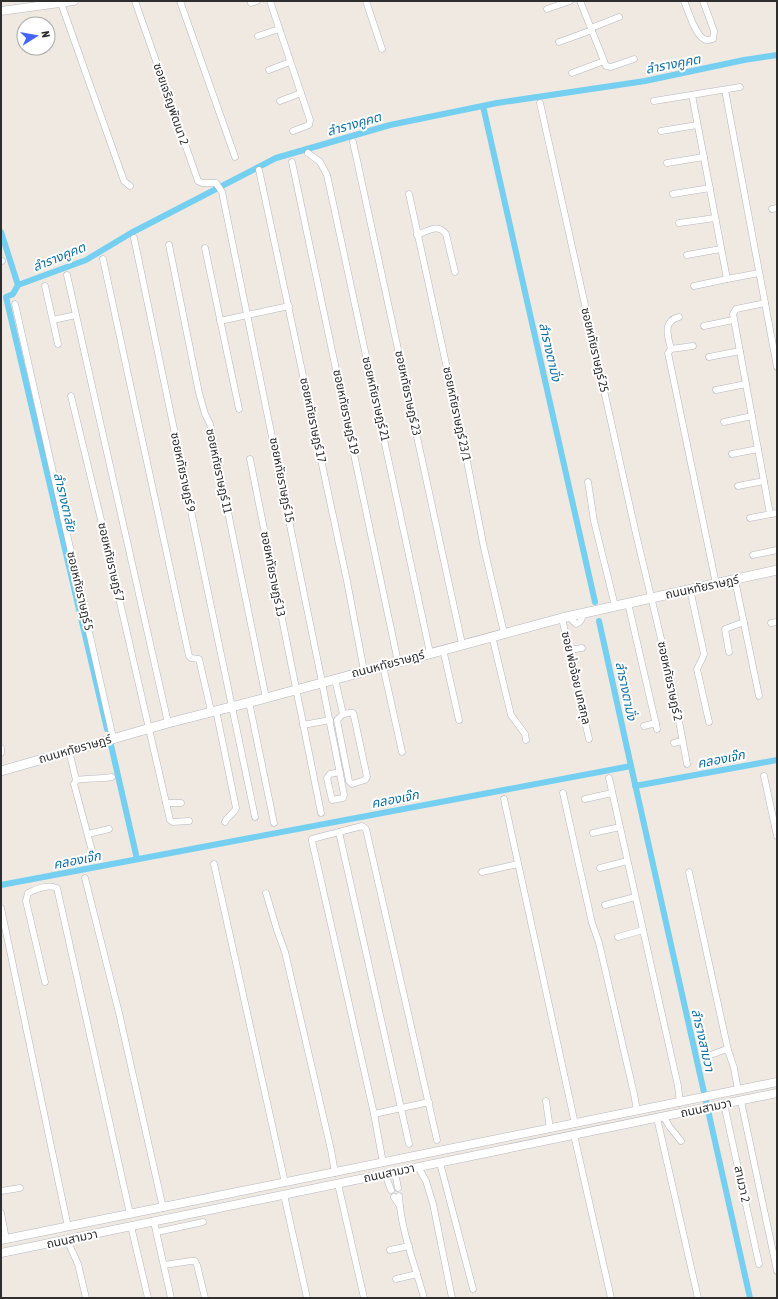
<svg xmlns="http://www.w3.org/2000/svg" width="778" height="1299" font-family="'Asap Condensed','Noto Sans Thai',sans-serif">
  <style>
    .lines { fill: none; stroke-linecap: round; stroke-linejoin: round }
    .canal { stroke: #75cff0; stroke-width: 6 }
    .minor-casing { stroke: #b4b7c1; stroke-width: 7 }
    .tertiary-casing { stroke: #b4b7c1; stroke-width: 9 }
    .secondary-casing { stroke: #b4b7c1; stroke-width: 10 }
    .minor { stroke: #fff; stroke-width: 6 }
    .tertiary { stroke: #fff; stroke-width: 8 }
    .secondary { stroke: #fff; stroke-width: 9 }
    .labels { text-anchor: middle; dominant-baseline: central; stroke-width: 4; stroke-linejoin: round; paint-order: stroke }
    .street-label { font-size: 12px; fill: #2e2e2e; stroke: #fff }
    .water-label { font-size: 13px; font-style: italic; fill: #0d6fa3; stroke: #fff }
  </style>
  <rect width="100%" height="100%" fill="#efe9e1"/>
  <g class="lines">
    <g class="canal">
      <path d="M483 106 595 602"/>
      <path d="M1 232 18 285 86 260 131 233 276 158 390 125 497 103 645 81 744 60 777 55"/>
      <path d="M18 285 13 294 6 297 107 729"/>
      <path d="M599 621 631 766"/>
      <path d="M111 745 137 859"/>
      <path d="M635 786 777 760"/>
      <path d="M1 885 631 766 750 1298"/>
    </g>
    <g class="minor-casing">
      <g id="minor">
        <path d="M135 1 198 181 202 183H216L222 192 322 682C329 720 337 757 344 795L343 798 332 800 327 778 330 774 340 772"/>
        <path d="M180 1 235 157"/>
        <path d="M270 1 310 120 309 125 293 131"/>
        <path d="M366 1 382 49"/>
        <path d="M580 1 606 66 611 67 634 59"/>
        <path d="M684 1C688 10 695 35 704 39 707 41 710 40 713 39L714 31 703 1"/>
        <path d="M61 3 124 181 130 186"/>
        <path d="M251 3 257 1"/>
        <path d="M547 9 570 1"/>
        <path d="M591 28 619 17"/>
        <path d="M258 36 279 29"/>
        <path d="M559 42 592 30"/>
        <path d="M269 70 290 62"/>
        <path d="M572 73 604 61"/>
        <path d="M725 90 777 367"/>
        <path d="M692 95 727 279 759 273"/>
        <path d="M280 101 301 93"/>
        <path d="M654 101 740 87"/>
        <path d="M540 103 636 534 673 689 687 764"/>
        <path d="M661 131 697 125"/>
        <path d="M353 142 462 644"/>
        <path d="M308 153 320 162 327 175 430 653"/>
        <path d="M292 162 398 662"/>
        <path d="M667 163 704 157"/>
        <path d="M259 170 347 581 364 671"/>
        <path d="M409 194 465 451 484 548 504 633"/>
        <path d="M673 194 710 188"/>
        <path d="M772 209 777 208"/>
        <path d="M679 223 715 218"/>
        <path d="M417 235C428 231 438 223 446 234L455 272"/>
        <path d="M134 238 255 817"/>
        <path d="M169 245 199 393 205 414 210 424 266 698"/>
        <path d="M205 248 239 409"/>
        <path d="M687 255 721 249"/>
        <path d="M103 259 189 656 191 658 199 659 211 711"/>
        <path d="M1 261H2"/>
        <path d="M67 275 168 723"/>
        <path d="M45 286 58 344"/>
        <path d="M694 286 727 279"/>
        <path d="M765 303 736 309 733 314 770 514"/>
        <path d="M15 304 113 738"/>
        <path d="M53 320 76 315"/>
        <path d="M220 321 289 306"/>
        <path d="M704 326 733 320"/>
        <path d="M693 346 671 349 668 353 716 584"/>
        <path d="M671 349C668 337 662 321 679 317"/>
        <path d="M709 357 740 351"/>
        <path d="M716 390 746 384"/>
        <path d="M71 396 102 524 170 820 173 822 189 821"/>
        <path d="M724 422 752 416"/>
        <path d="M732 454 758 449"/>
        <path d="M250 459 321 813"/>
        <path d="M588 482 594 521 615 606"/>
        <path d="M738 486 764 481"/>
        <path d="M750 518 777 513"/>
        <path d="M753 555 777 550"/>
        <path d="M735 580 759 696"/>
        <path d="M690 589 704 654 703 657 697 669 709 722"/>
        <path d="M628 603 657 729"/>
        <path d="M568 616 576 624C582 622 582 618 583 613"/>
        <path d="M562 618 589 739"/>
        <path d="M771 623 777 622"/>
        <path d="M492 636 511 715 525 734 526 740"/>
        <path d="M443 649 459 720"/>
        <path d="M569 650 582 648"/>
        <path d="M729 652 725 629 744 622"/>
        <path d="M383 666 402 752"/>
        <path d="M335 679 343 714"/>
        <path d="M249 702 274 823"/>
        <path d="M216 710 236 808C234 814 227 816 225 822"/>
        <path d="M350 713H353L354 716 367 777 365 780 352 784 349 781 337 720 343 714Z"/>
        <path d="M303 725 330 720"/>
        <path d="M644 726 656 723"/>
        <path d="M674 743 682 741"/>
        <path d="M1 748V753"/>
        <path d="M69 750 76 780 74 784 92 851"/>
        <path d="M764 776 777 836"/>
        <path d="M609 778 678 1086 680 1103"/>
        <path d="M76 780C89 778 100 779 112 777"/>
        <path d="M563 793 592 923 599 943 634 1094 637 1111"/>
        <path d="M504 799 575 1124"/>
        <path d="M585 799 612 793"/>
        <path d="M166 803H181"/>
        <path d="M339 832 409 1144"/>
        <path d="M593 833 620 827"/>
        <path d="M88 834 109 829"/>
        <path d="M214 864 285 1183"/>
        <path d="M600 868 627 861"/>
        <path d="M482 872 518 864"/>
        <path d="M689 872 728 1050"/>
        <path d="M85 878 119 1013 163 1208"/>
        <path d="M266 893 277 930 285 952 331 1150 335 1173"/>
        <path d="M605 905 635 897"/>
        <path d="M1 908 68 1227"/>
        <path d="M618 937 643 930"/>
        <path d="M45 982 26 901 28 893C37 889 47 884 57 888L130 1214"/>
        <path d="M708 1056 724 1050H728L734 1068 738 1090"/>
        <path d="M546 1101 550 1129"/>
        <path d="M741 1101 777 1271"/>
        <path d="M724 1104 759 1264"/>
        <path d="M374 1114 429 1102"/>
        <path d="M664 1117 669 1126 681 1141"/>
        <path d="M657 1118 698 1298"/>
        <path d="M574 1135 611 1298"/>
        <path d="M383 1163 374 1114 312 841V839L362 826 366 829 437 1140"/>
        <path d="M440 1163 473 1289"/>
        <path d="M418 1167 426 1181 433 1204 452 1298"/>
        <path d="M395 1172 398 1188"/>
        <path d="M385 1174 391 1190"/>
        <path d="M338 1184 364 1298"/>
        <path d="M1 1191 20 1188"/>
        <path d="M284 1195 307 1298"/>
        <path d="M399 1196C401 1231 415 1265 424 1298"/>
        <path d="M394 1197 400 1206"/>
        <path d="M1 1213 6 1239"/>
        <path d="M154 1222 171 1298"/>
        <path d="M131 1226 148 1298"/>
        <path d="M157 1232 203 1222"/>
        <path d="M67 1240 78 1264 86 1298"/>
        <path d="M390 1250 409 1246"/>
        <path d="M164 1265 191 1261H195L197 1265 205 1298"/>
        <path d="M396 1279 417 1274"/>
      </g>
    </g>
    <g class="tertiary-casing">
      <g id="tertiary">
        <path d="M1 11 74 1"/>
        <path d="M1 1240 777 1082"/>
        <path d="M1 1253 777 1093"/>
      </g>
    </g>
    <g class="secondary-casing">
      <path id="secondary" d="M1 771 168 723 266 698 562 618 777 570"/>
    </g>
    <use href="#minor" class="minor"/>
    <use href="#tertiary" class="tertiary"/>
    <use href="#secondary" class="secondary"/>
  </g>
  <g class="labels">
    <g class="street-label">
      <text transform="translate(171 104) rotate(71)">ซอยเจริญพัฒนา 2</text>
      <text transform="translate(595 350) rotate(77)">ซอยหทัยราษฎร์ 25</text>
      <text transform="translate(408 393) rotate(78)">ซอยหทัยราษฎร์ 23</text>
      <text transform="translate(376 399) rotate(77)">ซอยหทัยราษฎร์ 21</text>
      <text transform="translate(346 412) rotate(78)">ซอยหทัยราษฎร์ 19</text>
      <text transform="translate(457 414) rotate(78)">ซอยหทัยราษฎร์ 23/1</text>
      <text transform="translate(313 420) rotate(78)">ซอยหทัยราษฎร์ 17</text>
      <text transform="translate(219 471) rotate(78)">ซอยหทัยราษฎร์ 11</text>
      <text transform="translate(183 472) rotate(78)">ซอยหทัยราษฎร์ 9</text>
      <text transform="translate(282 480) rotate(79)">ซอยหทัยราษฎร์ 15</text>
      <text transform="translate(111 562) rotate(77)">ซอยหทัยราษฎร์ 7</text>
      <text transform="translate(273 574) rotate(79)">ซอยหทัยราษฎร์ 13</text>
      <text transform="translate(702 587) rotate(-12)">ถนนหทัยราษฎร์</text>
      <text transform="translate(80 591) rotate(77)">ซอยหทัยราษฎร์ 5</text>
      <text transform="translate(388 664) rotate(-15)">ถนนหทัยราษฎร์</text>
      <text transform="translate(576 678) rotate(77)">ซอย พ่อจ้อย นกสกุล</text>
      <text transform="translate(670 681) rotate(78)">ซอยหทัยราษฎร์ 2</text>
      <text transform="translate(75 749) rotate(-16)">ถนนหทัยราษฎร์</text>
      <text transform="translate(706 1108) rotate(-12)">ถนนสามวา</text>
      <text transform="translate(389 1173) rotate(-12)">ถนนสามวา</text>
      <text transform="translate(742 1184) rotate(78)">สามวา 2</text>
      <text transform="translate(72 1239) rotate(-12)">ถนนสามวา</text>
    </g>
    <g class="water-label">
      <text transform="translate(673 64) rotate(-11)">ลำรางคูคต</text>
      <text transform="translate(354 124) rotate(-16)">ลำรางคูคต</text>
      <text transform="translate(59 257) rotate(-22)">ลำรางคูคต</text>
      <text transform="translate(550 352) rotate(77)">ลำรางตามั่ง</text>
      <text transform="translate(65 502) rotate(77)">ลำรางตาลัย</text>
      <text transform="translate(626 691) rotate(78)">ลำรางตามั่ง</text>
      <text transform="translate(721 759) rotate(-11)">คลองเจ๊ก</text>
      <text transform="translate(395 799) rotate(-11)">คลองเจ๊ก</text>
      <text transform="translate(77 860) rotate(-11)">คลองเจ๊ก</text>
      <text transform="translate(703 1040) rotate(77)">ลำรางสามวา</text>
    </g>
  </g>
  <rect width="778" height="1299" fill="none" stroke="#2e2e2e" stroke-width="4"/>
  <g transform="translate(36 36) rotate(79)"><circle r="19" fill="#ffffff" stroke="#ababab"/>
  <path d="M0-3L7 15L0 10L-7 15Z" fill="#4264fb"/>
  <text y="-6" font-size="11" font-weight="bold" text-anchor="middle" fill="#2e2e2e">N</text>
  </g>
</svg>
